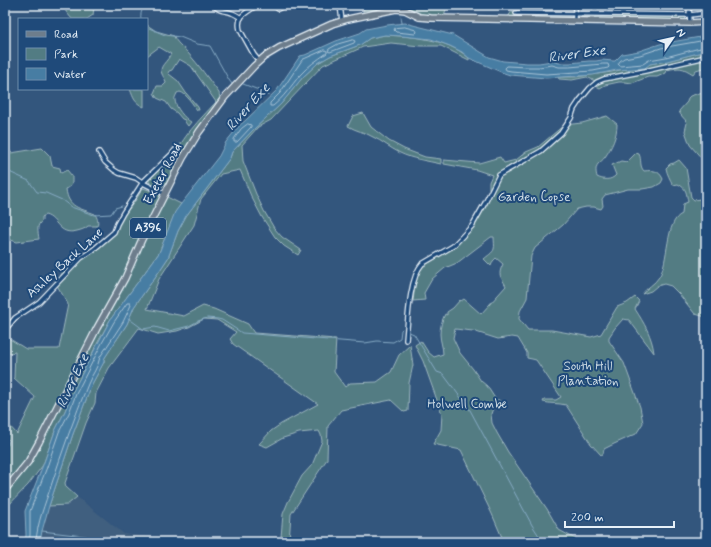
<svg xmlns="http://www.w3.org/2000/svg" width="711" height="547" font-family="Mynerve,sans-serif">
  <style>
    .built { fill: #415f7f }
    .green { fill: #527c83; stroke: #9db6be }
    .water { fill: #477da3; stroke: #87abc5 }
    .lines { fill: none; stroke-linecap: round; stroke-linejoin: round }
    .shore { stroke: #a8c3d6; stroke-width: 1 }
    .stream { stroke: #87abc5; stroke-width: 1 }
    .street-casing { stroke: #e8f1f8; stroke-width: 6 }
    .primary-casing { stroke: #e8f1f8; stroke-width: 8 }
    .street { stroke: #1f4a7a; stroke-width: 3.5 }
    .primary { stroke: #6d7d8c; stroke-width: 5.5 }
    .labels { text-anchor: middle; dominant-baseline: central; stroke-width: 4; stroke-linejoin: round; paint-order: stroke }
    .shield { fill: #1f4a7a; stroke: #acbfd2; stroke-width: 1 }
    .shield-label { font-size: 12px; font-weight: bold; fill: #e8f1f8 }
    .street-label { font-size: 13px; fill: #e8f1f8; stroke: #1f4a7a }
    .park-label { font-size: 13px; fill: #d2dfe6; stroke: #1f4a7a }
    .water-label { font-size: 14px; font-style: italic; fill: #d0e0eb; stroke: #1f4a7a }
  </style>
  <rect width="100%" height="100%" fill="#33567d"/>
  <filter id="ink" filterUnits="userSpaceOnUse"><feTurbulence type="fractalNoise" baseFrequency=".025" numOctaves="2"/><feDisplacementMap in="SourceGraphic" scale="8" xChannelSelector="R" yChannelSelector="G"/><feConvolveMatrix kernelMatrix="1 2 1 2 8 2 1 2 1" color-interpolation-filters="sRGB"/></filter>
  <g filter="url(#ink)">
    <path class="built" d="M77 497 124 534 168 539 212 537 215 540V542H40L42 531 49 506 67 505Z"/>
    <g class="green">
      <path d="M62 5H100L94 7 93 15 87 19H72L67 13Z"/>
      <path d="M366 5H456L447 7 444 15 426 16 410 8 398 7 363 14V11Z"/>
      <path d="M512 11 515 12V14L567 15H571L572 16 570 19 508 17Z"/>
      <path d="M578 15 687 16V17L684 20H683L682 19H680V21L579 19 578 16Z"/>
      <path d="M147 25 156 31 174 36C176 43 183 47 188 53 199 65 209 80 219 93 220 98 220 99 217 103L191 138 168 180C162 190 157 188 149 182V179L177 152C182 137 205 114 216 102L191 66 179 59 172 70 169 71 168 73 169 74 178 81 186 93 198 107 199 110H197C194 106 186 93 180 92 179 92 178 93 177 93 176 96 174 98 175 100 175 107 185 119 191 122L188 126 185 122V120L182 119 177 113 171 109 166 102 157 98 154 93 157 86H163L166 83C165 77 164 79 162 74 159 68 164 64 167 60 169 58 169 56 171 54L159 47 147 56Z"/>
      <path d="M385 35C414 37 446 38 469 58V60L441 46H420L391 43 363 47 323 65 271 120 258 127 242 145 243 161 256 194 264 211 274 228 282 237 301 250 298 255 284 246 275 237 262 217 251 196 240 170 221 174 201 199 194 225 159 279 147 309 184 316 203 306 214 309 248 324 254 333 336 339 334 372 345 387 350 383 377 382 391 372 399 355 410 345 413 365 409 383 408 411 404 412 391 400 341 410 328 426 327 459 291 514 289 542H280L281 537 283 514 288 502 302 476 312 465 322 441 321 435 319 431 299 433 283 438 267 447 259 444 271 431 281 424 318 404 233 344 230 339 236 332 217 320 204 319 189 327 177 331 158 334 139 328 109 368 96 393 95 403 86 423 65 483 66 487 77 497 67 505 49 506 73 434 92 384 104 362V359L127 324 134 307 158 273 168 258 178 231 186 216 230 158 232 152 253 130 281 104 303 77 318 63 330 56 360 45 370 38Z"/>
      <path d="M706 51V67L696 70 693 74C682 67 680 67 667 70L666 73 657 77H648L632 83 625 82H619L605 85 600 88 596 86 595 81 587 77 572 80 559 79 558 77H575L612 72 624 69 627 70 635 68 650 64 667 61Z"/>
      <path d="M130 89H144V107C134 102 134 99 130 89Z"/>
      <path d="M706 91V181L702 169 705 165 704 161 690 145 685 131 687 123C685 118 680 116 679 111L687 102 688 98 690 96Z"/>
      <path d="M363 113 371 127 389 141 404 149 425 157 441 159V164C428 161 412 159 400 153 390 148 382 141 373 137 365 132 356 131 348 126L353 116Z"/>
      <path d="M607 116 617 124C617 136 612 147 605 157 603 160 600 162 598 164 595 168 596 173 597 177 603 180 611 181 616 175L612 165 621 161 627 162 636 153 639 154C642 160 639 166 644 171 653 170 659 170 663 179L661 183 654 187 642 189H628L605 195 602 199 603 206 601 209 594 207H586L577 209 563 225 535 248 531 256 527 298 520 311 519 319 528 330H552L591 337 601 334 617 307 627 303 635 297 639 301 635 309C644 323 652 336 654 353L629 320 623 319 615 328 609 337V341L624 363 640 407 643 423 636 434 614 444 604 449 603 454 601 455 591 444 566 405C558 403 551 404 543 402L544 400H556L561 397 536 360 532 359 527 358V353L518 338 512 337 498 339 473 331 455 329 453 338 460 353 473 369 481 381 487 386 496 400H499L502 403 493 408 491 414 492 423 497 433 508 452 547 509 559 530 581 542H504L492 514 461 450 433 444 441 430 442 414 423 361 415 345 421 341 428 352 434 357 443 354C443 347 440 341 440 334 440 327 442 320 445 314L447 315V312L453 308 460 300 461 301 464 299 481 314 506 286C501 276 497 276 503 264L496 258 493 261 491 266 484 259C487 256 493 253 494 249 495 246 494 241 494 237H491L457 263 445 268 432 279 424 293 425 300 413 301 415 285 418 275 421 268 454 247 472 229 493 192 489 189V182L492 175 477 170 444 164V160L479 163 500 157 504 163 516 160 526 152 538 147 564 125 582 123Z"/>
      <path d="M5 141 11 153 42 148 50 156 52 166 60 168 61 173 67 170 72 176C72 183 73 186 66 189 68 208 80 208 95 214 97 218 99 221 97 226H88C85 229 81 230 77 231 58 236 58 218 45 215L42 217V221C36 225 38 232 39 239L17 242 5 238V215L9 213 10 211 8 205 10 202 5 198Z"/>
      <path d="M679 160 686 168 691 197 694 200 700 199 706 204V317L695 314 679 294 671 286 664 284 657 286 651 291 642 294C646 288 655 284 659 277 669 262 665 221 682 214L683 204 688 202C686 192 687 189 678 184L673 185C670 179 667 174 666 168L670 164 674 163Z"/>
      <path d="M143 188 165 196 181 204 175 213 159 253 110 320 98 342 72 393 65 411 55 431 43 465 28 485 5 509V446L8 445 9 440 5 436V421L17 434 35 397 14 378 15 352 5 354V336L26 349H59L68 304 55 282 64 269 79 255 81 258 114 232 117 224 135 201Z"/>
    </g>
    <path class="water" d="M405 23 453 35 489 57 503 61 527 63H539L552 61 559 63H570L589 61H596L602 60 613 61H615L622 54 639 51 660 44 706 36V51L667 61 650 64 645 68 617 70 593 75 546 78 510 75 501 72 469 58 462 52 450 46 431 39 402 36 385 35 370 38 360 45 330 56 318 63 303 77 281 104 253 130 232 152 230 158 186 216 178 231 168 258 158 273 134 307 127 324 104 359V362L92 384 73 434 49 506 42 531 40 542H25L26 535 25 511 43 465 55 431 65 411 72 393 110 320 159 253 175 212 181 204 219 156 226 142 239 126 246 120 277 90 300 56 305 55 336 41 360 33 366 29 387 25Z"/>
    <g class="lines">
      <g class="shore">
        <path d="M405 27 416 30 417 32 415 34 396 32 394 30 395 28Z"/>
        <path d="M353 40 355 41 354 43 330 52 328 51 329 49 338 44Z"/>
        <path d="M706 40 661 48 640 55 624 58 620 61 618 64 620 66 643 64 649 60 666 57 696 49 706 47"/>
        <path d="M325 50 327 51V53C317 60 308 66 300 75 291 86 284 97 273 106H270V103L280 93 302 60Z"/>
        <path d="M603 64H608L609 67 608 68 593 71 546 74 511 71 506 70 505 68 507 66 527 67H539L552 65 559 67H569Z"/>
        <path d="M248 124 251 125V127L237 142H234V139L241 129Z"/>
        <path d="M29 542 30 535V511L47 467 59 432 69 413 76 394 102 343 114 322 127 303H130L131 305 123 322 100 357C98 368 92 374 88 384 74 418 62 452 51 486 45 504 37 523 36 542"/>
      </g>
      <g class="stream">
        <path d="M419 7 422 5"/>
        <path d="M401 17 402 23"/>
        <path d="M141 19C140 14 142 9 145 5"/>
        <path d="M149 28 165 35 180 37 197 44 210 46 229 80 232 84"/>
        <path d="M243 84 264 92 271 97"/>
        <path d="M5 170 29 181 37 192 46 193 62 200 71 207 94 215 111 214 115 208 122 206"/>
        <path d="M128 318 143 329 155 327 169 331 189 326 198 321 207 318 218 319 222 320 242 333 365 343 377 341 393 342 400 338 401 330 402 329"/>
        <path d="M409 332 414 334 417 339 437 372 443 374 470 410 532 525 543 542"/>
        <path d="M42 531 133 542"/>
      </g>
      <g class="street-casing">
        <g id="street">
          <path d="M214 5C219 12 225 10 232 13 235 14 238 16 241 18"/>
          <path d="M257 5C247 13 236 15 240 30L254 55 259 61"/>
          <path d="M274 5 278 9 285 5"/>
          <path d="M340 5 342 21"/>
          <path d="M575 5V21"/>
          <path d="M689 5 690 23"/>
          <path d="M516 13 690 15 706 13"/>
          <path d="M99 152 105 162 114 170 119 173 136 178 145 184 165 194"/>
          <path d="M5 330 15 318 39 302 81 258 93 250 114 232 117 224 123 213 143 182 171 155 175 150"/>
          <path d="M406 340C408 320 409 279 422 264L453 246 472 226 485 203 499 175 541 151 561 133 571 118 574 109 580 100 590 88 597 82 604 79 645 71 706 57"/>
        </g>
      </g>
      <g class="primary-casing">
        <path id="primary" d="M5 490 28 462 39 442 97 328 125 278 142 239 183 158 199 132 225 97 254 66 264 57 279 48 332 24 348 19 396 9 405 10 419 17 431 18 690 23 706 22"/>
      </g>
      <use href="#street" class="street"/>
      <use href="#primary" class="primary"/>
    </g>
  </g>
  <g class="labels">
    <rect class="shield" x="130" y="218" width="36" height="20" rx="3"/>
    <g class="shield-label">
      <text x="148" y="228">A396</text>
    </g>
    <g class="street-label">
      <text transform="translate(163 174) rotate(-62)">Exeter Road</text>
      <text transform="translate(65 263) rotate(-42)">Ashley Back Lane</text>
    </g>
    <g class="park-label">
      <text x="534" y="197">Garden Copse</text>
      <text x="588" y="366">South Hill<tspan x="588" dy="15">Plantation</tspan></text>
      <text x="467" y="404">Holwell Combe</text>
    </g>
    <g class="water-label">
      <text transform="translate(577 54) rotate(-8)">River Exe</text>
      <text transform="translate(248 107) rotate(-48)">River Exe</text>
      <text transform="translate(73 381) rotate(-65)">River Exe</text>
    </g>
  </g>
  <rect width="711" height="547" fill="none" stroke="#1f4a7a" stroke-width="20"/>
  <rect x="10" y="10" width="691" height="527" fill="none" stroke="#e8f1f8" stroke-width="1.5" filter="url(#ink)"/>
  <rect x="18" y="18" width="130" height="72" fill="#1f4a7a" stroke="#6f8dac"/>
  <rect x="26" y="31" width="20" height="6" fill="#6d7d8c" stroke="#6f8dac"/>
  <text x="54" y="38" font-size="12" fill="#e8f1f8">Road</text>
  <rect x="26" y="48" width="20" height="12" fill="#527c83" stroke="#6f8dac"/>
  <text x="54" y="58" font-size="12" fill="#e8f1f8">Park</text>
  <rect x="26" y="68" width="20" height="12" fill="#477da3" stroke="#6f8dac"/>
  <text x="54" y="78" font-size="12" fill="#e8f1f8">Water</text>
  <g transform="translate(673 38) rotate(56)" stroke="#1f4a7a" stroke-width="3" paint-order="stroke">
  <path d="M0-3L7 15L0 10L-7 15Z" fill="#e8f1f8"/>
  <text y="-6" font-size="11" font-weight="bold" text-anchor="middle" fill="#e8f1f8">N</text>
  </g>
  <path d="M565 521v6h109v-6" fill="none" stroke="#e8f1f8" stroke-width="2"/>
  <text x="571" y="521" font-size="12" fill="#e8f1f8" stroke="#1f4a7a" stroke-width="3" paint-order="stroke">200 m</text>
</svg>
